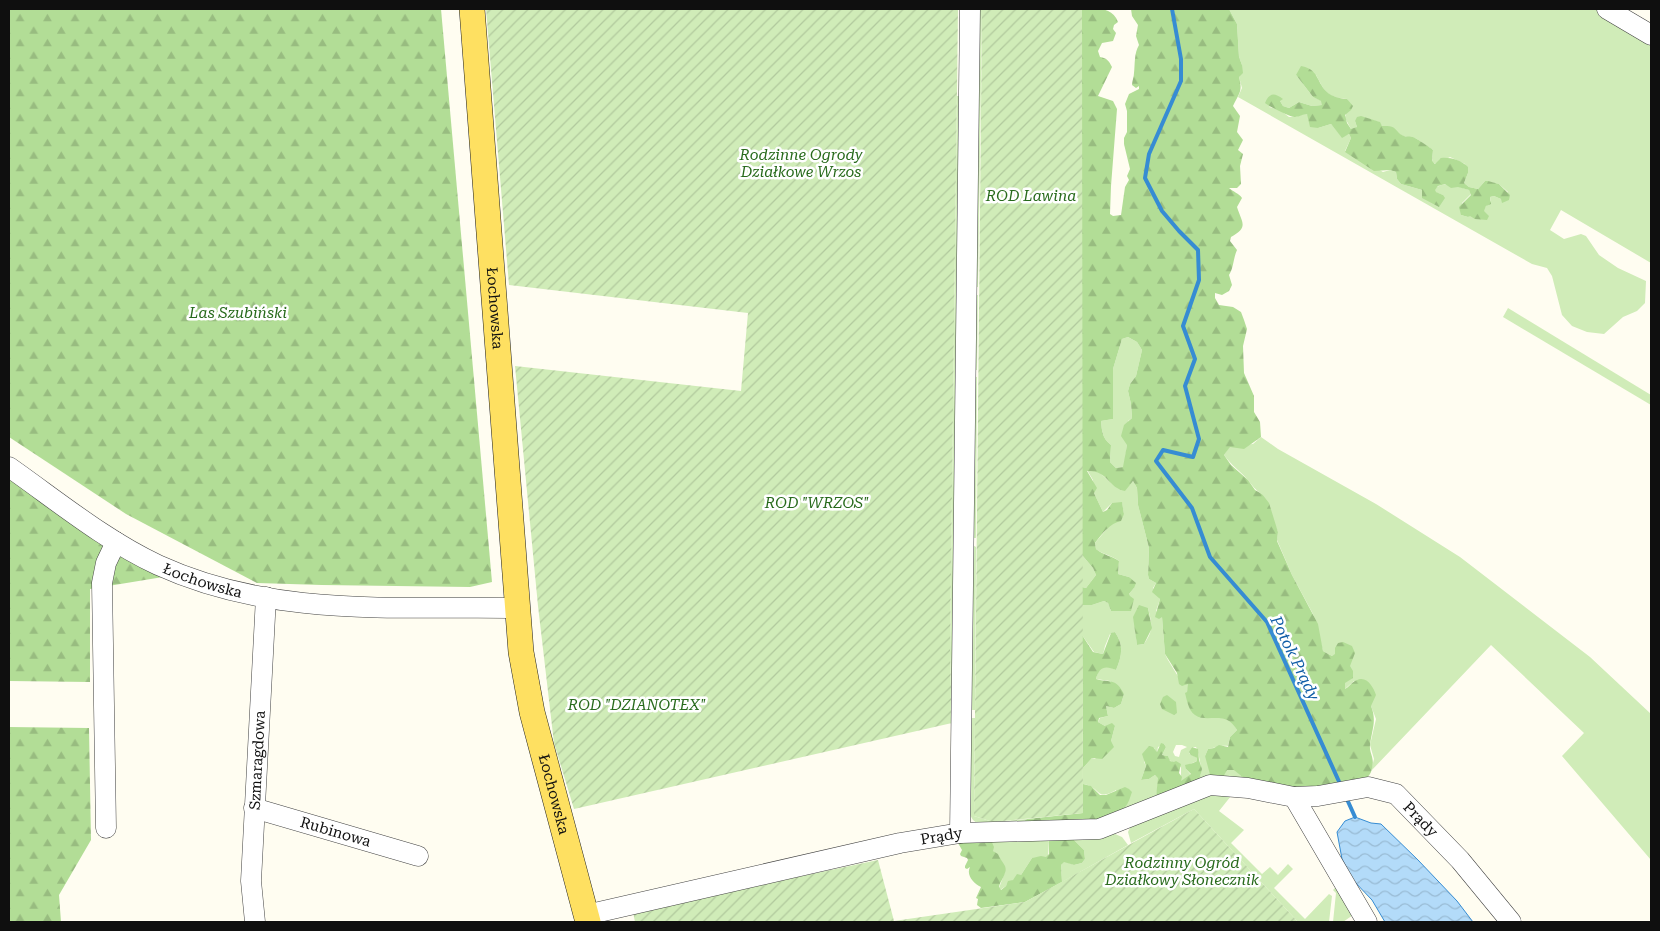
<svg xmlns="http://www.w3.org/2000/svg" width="1660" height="931" font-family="'Roboto Serif',serif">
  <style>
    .grass { fill: #d0ecb8; fill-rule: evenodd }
    .forest { fill: url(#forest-firs); fill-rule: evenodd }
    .garden { fill: url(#garden-furrows) }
    .water { fill: url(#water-waves); stroke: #368cd3 }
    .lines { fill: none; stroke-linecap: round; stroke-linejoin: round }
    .stream { stroke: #368cd3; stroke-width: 4 }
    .minor-casing { stroke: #424242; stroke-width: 21 }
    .major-casing { stroke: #202020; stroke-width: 26 }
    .minor { stroke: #fff; stroke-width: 20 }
    .major { stroke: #fee061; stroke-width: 25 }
    .labels { text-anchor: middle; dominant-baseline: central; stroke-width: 5; stroke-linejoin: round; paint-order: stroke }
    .park-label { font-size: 15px; font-style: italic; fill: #276a1b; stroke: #fff }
    .street-label { font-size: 15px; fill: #0f0f0f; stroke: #fff }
    .water-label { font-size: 16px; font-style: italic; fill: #115ea7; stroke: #fff }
  </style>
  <defs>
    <pattern id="forest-firs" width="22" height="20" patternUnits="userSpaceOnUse" patternTransform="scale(1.25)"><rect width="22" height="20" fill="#b2dd96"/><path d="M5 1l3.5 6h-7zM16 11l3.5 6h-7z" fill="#98bc80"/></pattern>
    <pattern id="garden-furrows" width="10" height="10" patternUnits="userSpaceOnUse" patternTransform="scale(1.25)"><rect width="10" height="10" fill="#d0ecb8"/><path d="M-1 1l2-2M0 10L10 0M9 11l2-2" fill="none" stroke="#b1c99d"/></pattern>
    <pattern id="water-waves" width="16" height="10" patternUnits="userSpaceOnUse" patternTransform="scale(1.25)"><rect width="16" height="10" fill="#b3dbf9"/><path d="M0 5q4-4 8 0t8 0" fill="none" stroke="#99bbd4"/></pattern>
  </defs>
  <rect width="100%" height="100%" fill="#fffdf1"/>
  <g class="grass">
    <path d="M973 9H982L978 287H971Z"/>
    <path d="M1229 9H1601L1651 41V263L1561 210 1550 230 1564 239 1581 234 1586 236 1599 255 1618 268 1646 281 1645 303 1637 311 1623 317 1604 334 1587 332 1572 326 1562 315 1552 276 1547 268 1532 264 1238 97 1242 88 1239 77 1242 65 1239 57 1237 24ZM1296 75H1316C1325 92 1327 97 1347 99L1351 109 1346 113 1345 118 1351 129H1355L1357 127 1355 121 1364 118 1379 122 1382 126H1384L1403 136 1417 139 1433 150 1432 162 1436 164 1450 157 1465 164 1468 173 1464 183 1469 187 1478 189 1485 181 1499 184 1508 192 1501 199 1494 196 1490 197 1491 201 1486 206 1479 219 1470 215 1468 217 1461 215 1462 203 1471 194 1469 190C1457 187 1444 179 1434 190L1435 192 1443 195 1423 193 1422 190 1401 184 1397 179 1396 172 1390 170 1383 172 1345 151 1351 138 1349 134 1342 137 1331 124 1318 128 1307 114H1303L1296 117H1289L1280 110 1269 107 1280 101 1283 106 1289 108 1299 102 1312 106 1322 105V101L1313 97Z"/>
    <path d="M957 96H961L952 712 950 654Z"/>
    <path d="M971 295H978L977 370 971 371Z"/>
    <path d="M1508 308 1651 395V405L1503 317Z"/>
    <path d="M1128 337 1137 342 1142 350 1136 376 1130 384 1128 391 1131 404 1132 418 1128 421 1127 445 1124 467 1116 468 1110 462 1111 445C1102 438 1102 431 1101 421L1113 419V369L1122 339Z"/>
    <path d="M971 376 977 377 976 538H968Z"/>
    <path d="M1261 437 1278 449 1376 504 1460 557 1590 657 1651 714V860L1562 756 1584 733 1491 645 1371 771 1374 759 1370 745 1376 719 1371 706 1354 681 1345 689 1335 655 1332 656 1323 651 1313 614 1292 575 1277 540 1278 532 1262 494C1255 490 1253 486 1247 479 1240 471 1231 465 1224 455L1230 446 1253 444Z"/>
    <path d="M1087 470 1099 472 1112 484 1127 487 1133 481 1137 488 1138 505 1149 548 1148 575 1149 579 1156 583 1153 588 1160 599 1156 611 1162 617 1165 654 1168 660 1179 678 1189 684 1187 692 1189 707C1199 716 1200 716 1213 717 1218 717 1221 719 1225 718L1234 724 1237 730 1230 737 1228 746C1219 745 1216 748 1208 749L1205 756 1227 770H1235L1241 776 1245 786 1199 781C1199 778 1201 775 1201 772 1202 769 1198 750 1196 747H1192L1189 753 1197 758V761L1190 764 1186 769 1191 775 1181 782V767L1169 760 1168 756 1162 755 1166 747 1164 744 1158 747 1157 753 1154 748 1144 762 1146 766 1141 780 1149 779 1155 775 1159 778 1156 797 1120 818 1116 790C1095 802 1102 787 1083 784V768L1092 758 1095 759 1111 741 1115 726H1105L1098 722 1100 718 1108 716 1106 706 1114 708 1121 704 1124 694 1110 681 1096 679 1098 672 1102 667H1110L1116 670C1122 656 1124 645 1115 632L1110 634 1105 646 1103 654 1094 652 1082 635V605H1092L1104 601 1108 603 1111 611H1131L1129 594 1134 588 1129 577 1118 574 1119 561C1112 555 1103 555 1096 549L1095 543 1111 524 1124 514 1122 503H1112L1103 512 1094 493 1093 480ZM1148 608C1152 625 1154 629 1144 644L1137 645 1135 628ZM1176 745H1182L1187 747 1181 750 1179 757 1175 756 1173 752Z"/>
    <path d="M971 544 976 547 975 710H969Z"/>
    <path d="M1082 555 1093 568 1096 575 1086 588 1082 587Z"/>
    <path d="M971 718H975L974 816 993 822 1027 819 1024 821 978 824 973 820 967 810Z"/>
    <path d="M1202 790 1231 796 1219 811 1244 830 1231 843 1262 874 1270 867 1278 875 1288 864 1293 869 1274 888 1305 919 1329 894 1332 896 1329 922H1298L1194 809 1131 843 1128 832 1133 821Z"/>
    <path d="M1108 831 1122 837 1128 845 1062 882 1061 865 1064 861 1074 865 1082 863 1085 859 1084 850 1072 838Z"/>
    <path d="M990 838 1045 839 1049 841 1048 857 1032 858 1021 875 1007 884 1006 886 1000 890 999 888 1005 872V867L993 851Z"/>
    <path d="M1337 886 1353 915 1343 922H1333L1336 893 1333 890Z"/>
  </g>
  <g class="forest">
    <path d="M9 9H441L492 582 470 587 322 585 257 583 126 514 9 437Z"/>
    <path d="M1082 9C1096 9 1112 6 1118 22L1114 25 1113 29 1116 33 1113 41 1102 43 1098 51 1100 57C1107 58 1109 61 1112 67L1098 96 1113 101 1117 109 1111 186 1110 214 1113 216 1121 215 1125 187 1129 180 1127 176 1130 169 1124 144V138L1127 132V111L1125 104 1129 94 1139 89V86L1136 88 1132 85C1132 81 1134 77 1134 73 1135 64 1134 53 1139 45L1136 36 1138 25 1132 16 1131 9H1229L1237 24 1239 57 1242 65 1243 73 1239 77C1243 92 1239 93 1233 106L1240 116 1237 132 1243 140 1238 150 1243 154 1240 166 1241 184 1237 188H1229C1233 192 1239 193 1242 198L1237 207C1242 223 1249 227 1231 237L1230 241 1237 250C1233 259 1234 267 1229 275L1232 285 1229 291 1222 295 1215 293V298L1219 305 1233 307 1241 312 1244 320 1247 329 1243 346 1244 373 1254 396V412L1260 422 1261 437 1244 449 1230 447 1224 455 1231 465 1248 480 1255 490 1262 494 1269 503 1278 532 1277 541 1292 575 1318 624 1323 651 1332 656 1335 654V648L1338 643 1343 642 1352 646 1355 653 1350 666 1353 671V678L1345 683V689C1349 687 1351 683 1355 681 1366 674 1373 686 1376 695L1371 706C1377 721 1372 729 1370 745 1369 755 1376 757 1371 772 1369 778 1361 780 1357 786L1247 793 1241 776 1234 770H1227L1222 779 1212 782 1205 756 1208 749 1214 748 1219 745 1228 747 1230 737 1237 730C1225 709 1208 724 1195 715 1188 710 1187 700 1185 693L1187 692 1188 684 1182 686 1179 684 1177 673 1165 654 1162 617 1159 619 1155 617 1160 599 1152 592 1156 583 1149 579 1148 575 1149 548 1138 505 1137 488 1133 481 1125 491C1108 488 1108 470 1087 471L1097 488 1094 493 1103 512 1107 510 1112 503 1122 502 1124 514 1121 521C1110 523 1102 534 1095 543L1096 549C1103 555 1112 556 1119 561L1118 574 1129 577 1136 583 1134 588 1129 594 1130 596 1134 599 1131 611H1111L1108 603 1104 601 1092 605H1082V587L1086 588 1096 575 1093 568 1082 555ZM1128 337 1137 342 1142 350 1136 376 1130 384 1128 391 1131 404 1132 418 1124 425 1121 436 1127 445 1123 467 1116 468 1110 462 1111 445C1102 438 1102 431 1101 421L1113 419V369L1122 339Z"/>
    <path d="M1301 66C1326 70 1312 96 1347 99L1353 106 1351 110 1345 115 1347 123 1351 129 1357 127 1355 121 1357 117 1361 116 1380 122 1382 126C1399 125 1394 132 1404 136 1406 137 1409 136 1412 137 1415 137 1431 148 1433 150L1432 161 1435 164 1441 158C1450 157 1461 160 1468 167V173L1464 183 1469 187 1478 189 1485 181H1488L1499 184 1510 195 1509 200 1502 203 1501 199 1494 196 1490 197 1491 204 1486 206 1484 211 1489 216 1487 220 1475 219 1470 216 1468 217 1461 215 1459 207 1471 195 1469 190 1458 187 1451 188 1445 184 1438 186 1435 190 1436 192 1443 195 1445 198 1439 207 1422 198V190L1401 184 1397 179 1396 172 1390 170 1374 171 1345 152 1351 138 1349 134 1342 138 1331 124 1318 128 1310 127 1307 114C1302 114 1300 117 1295 117 1292 118 1268 106 1265 103 1269 93 1274 92 1283 99L1280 101 1283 106 1289 108 1299 102 1312 106 1322 105 1321 101 1313 97 1296 75Z"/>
    <path d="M9 470 169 576 90 589V682L9 681Z"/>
    <path d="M1139 605 1148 608 1152 628 1144 644 1137 645 1133 617Z"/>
    <path d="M1115 632C1124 645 1122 656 1116 670 1105 665 1099 667 1096 679 1111 683 1116 678 1124 694L1121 704 1114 708 1106 706 1108 716 1099 718 1098 722 1105 726 1112 723 1115 726 1111 741 1114 747 1102 759 1092 758 1083 768 1082 635 1093 652 1103 654 1111 633Z"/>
    <path d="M1167 695 1176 702 1177 713 1174 715 1162 709 1160 704 1163 697Z"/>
    <path d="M9 727 89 728 91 840 59 895 61 922H9Z"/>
    <path d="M1161 743 1164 744 1166 747 1162 755 1168 756 1170 761 1174 762 1176 761 1181 764 1179 773 1182 777 1181 781 1191 774 1186 769 1185 765 1193 763 1197 761V758L1191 755 1189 752 1192 747 1198 749 1199 760 1202 769 1199 781 1156 797 1158 778 1155 775 1149 779 1141 780 1146 766 1142 754 1149 746 1153 747 1157 752Z"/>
    <path d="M1083 784 1091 786 1100 795H1106L1125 787 1129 789 1132 792C1130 797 1129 803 1125 807 1113 818 1087 829 1072 838L1084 850 1085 859 1082 863 1074 865 1064 862 1061 865 1062 882 1025 902 981 908 977 905 978 899 976 898 981 887C973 883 966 875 970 867L967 869 965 868V866L968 860 967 858 961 856 960 854 962 850 958 843 990 838 994 847 993 851 998 854C1000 859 1003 862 1005 866 1008 873 1000 881 999 887L1001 890 1006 886 1008 881 1013 880 1017 874 1021 875 1032 858 1041 856 1046 857 1049 854V841L1024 821 1027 819 1083 813Z"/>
  </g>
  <g class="garden">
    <path d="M486 9H958L950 653 952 723 574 809 554 743 538 606 515 366 741 391 748 313 509 285Z"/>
    <path d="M982 9H1082L1083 813 993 822 974 816Z"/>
    <path d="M1194 809 1298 922H635L633 912 878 860 894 921 1025 902Z"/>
  </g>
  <path class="water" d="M1355 817 1371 823 1381 824 1418 860 1457 901 1473 922H1385L1372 900 1352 879 1342 859 1337 832 1345 821Z"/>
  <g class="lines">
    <g class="stream">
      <path d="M1172 9 1181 59V81L1149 154 1145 178 1162 211 1179 231 1198 250 1199 280 1183 326 1195 359 1185 386 1199 439 1193 457 1163 450 1156 461 1192 508 1210 557 1267 622 1341 786"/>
      <path d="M1346 797 1355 817"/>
    </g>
    <g class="minor-casing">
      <g id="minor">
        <path d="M1607 9 1651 35"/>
        <path id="s1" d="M9 467C56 500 106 541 158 565 274 618 394 606 517 608"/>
        <path id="s2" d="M1294 797 1318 796 1368 787 1396 794 1460 860 1511 922"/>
        <path id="s3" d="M254 808 418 856"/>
        <path d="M106 828 102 583 106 563 116 542"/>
        <path d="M960 833 970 9"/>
        <path id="s4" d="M586 915 900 843 960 833 1099 829 1210 785 1248 788 1294 797 1367 922"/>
        <path id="s5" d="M255 922 251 881 266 597"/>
      </g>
    </g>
    <g class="major-casing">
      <g id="major">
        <path id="s6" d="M472 9 521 652 532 712 588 922"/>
      </g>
    </g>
    <use href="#minor" class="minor"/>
    <use href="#major" class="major"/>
  </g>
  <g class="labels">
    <g class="park-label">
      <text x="801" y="155">Rodzinne Ogrody<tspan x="801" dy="17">Działkowe Wrzos</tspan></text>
      <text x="1031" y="196">ROD Lawina</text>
      <text x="238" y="313">Las Szubiński</text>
      <text x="817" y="503">ROD "WRZOS"</text>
      <text x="637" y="705">ROD "DZIANOTEX"</text>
      <text x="1182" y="863">Rodzinny Ogród<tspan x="1182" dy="17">Działkowy Słonecznik</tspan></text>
    </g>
    <g class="street-label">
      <text stroke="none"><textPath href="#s6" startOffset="300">Łochowska</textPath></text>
      <text stroke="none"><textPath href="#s1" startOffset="226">Łochowska</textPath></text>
      <text stroke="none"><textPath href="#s5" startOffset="162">Szmaragdowa</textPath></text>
      <text stroke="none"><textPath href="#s6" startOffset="791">Łochowska</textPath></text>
      <text stroke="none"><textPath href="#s2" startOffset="139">Prądy</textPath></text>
      <text stroke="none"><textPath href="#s3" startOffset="85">Rubinowa</textPath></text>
      <text stroke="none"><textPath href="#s4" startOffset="364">Prądy</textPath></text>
    </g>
    <g class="water-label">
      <text transform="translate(1295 658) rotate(64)">Potok Prądy</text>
    </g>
  </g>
  <rect width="1660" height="931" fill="none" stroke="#0f0f0f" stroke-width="20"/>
</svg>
